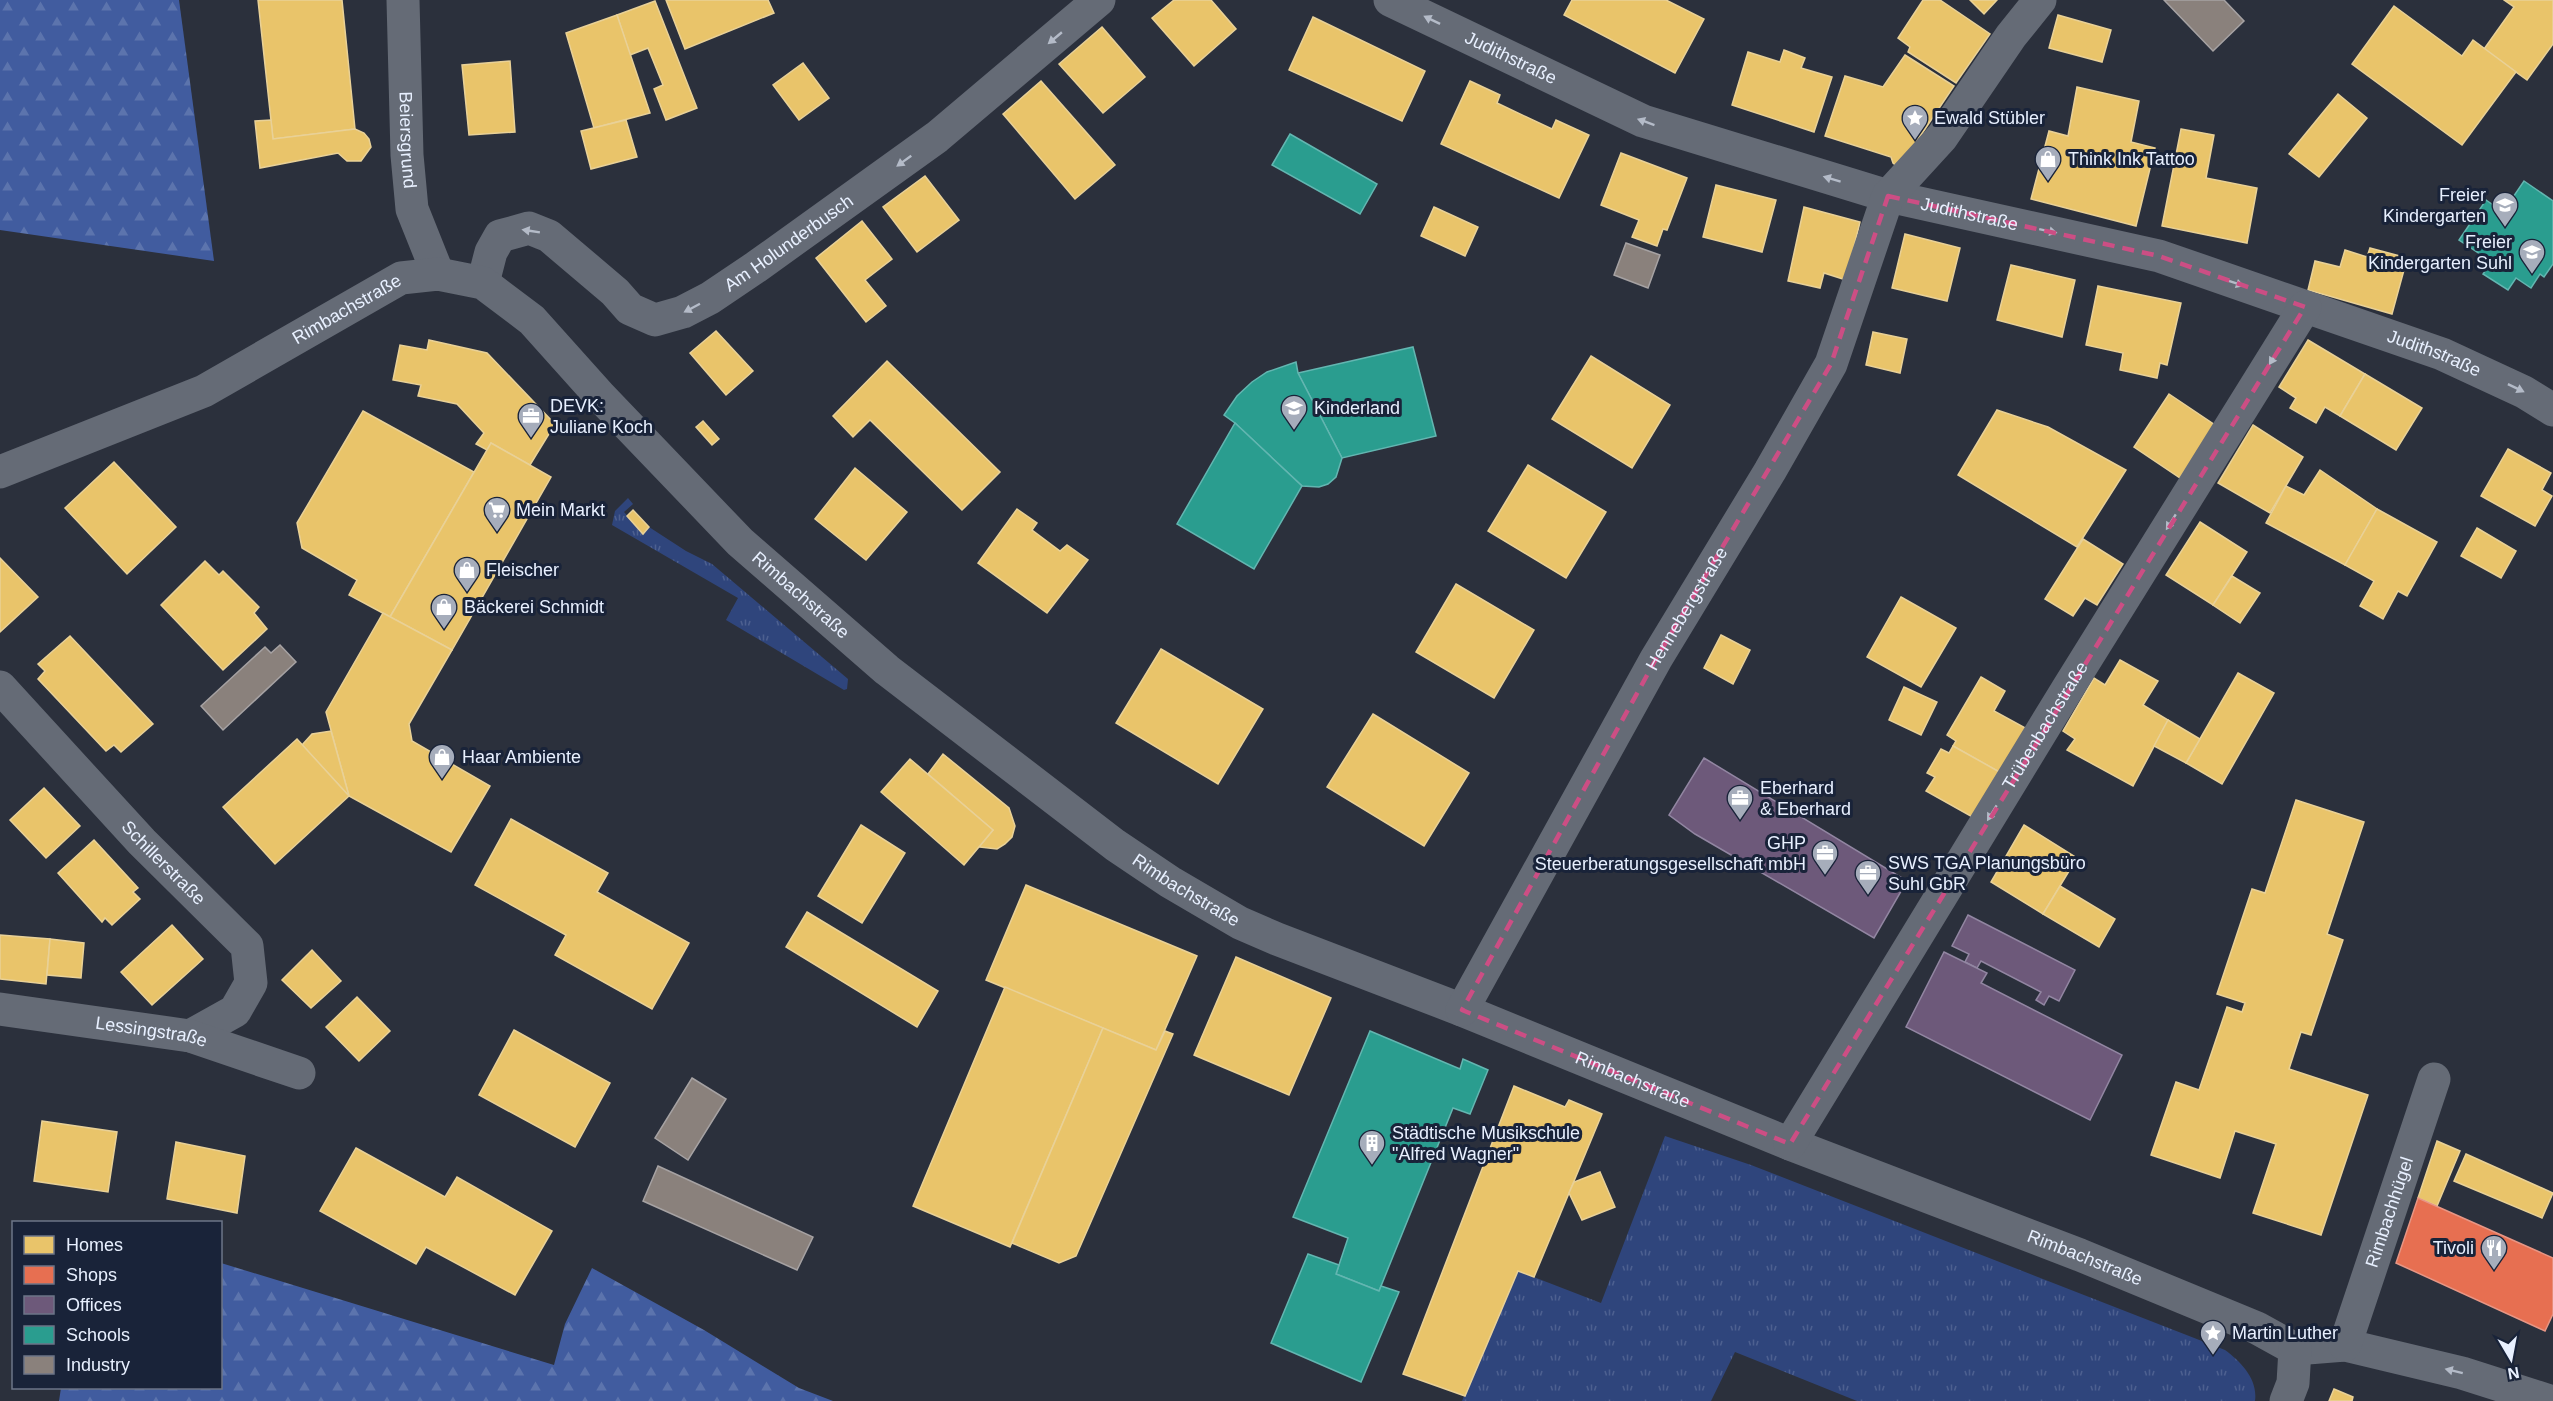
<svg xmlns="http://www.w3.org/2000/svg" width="2553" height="1401" font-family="Helvetica,sans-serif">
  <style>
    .grass { fill: url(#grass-tufts) }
    .forest { fill: url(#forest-firs) }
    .homes { fill: #e9c46a; stroke: #e9d197; stroke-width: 1.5 }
    .shops { fill: #e76f51; stroke: #e79685; stroke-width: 1.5 }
    .offices { fill: #6d597a; stroke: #9286a2; stroke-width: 1.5 }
    .schools { fill: #2a9d8f; stroke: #63b6b1; stroke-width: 1.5 }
    .industry { fill: #8a817c; stroke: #a6a2a3; stroke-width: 1.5 }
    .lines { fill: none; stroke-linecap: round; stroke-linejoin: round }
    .minor { stroke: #656b76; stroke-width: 33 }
    .oneway { fill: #b4bbc8 }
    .marked { fill: none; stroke: #cc4e84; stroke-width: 4.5; stroke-dasharray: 12 8; stroke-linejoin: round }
    .labels { text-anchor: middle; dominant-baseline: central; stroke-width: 6; stroke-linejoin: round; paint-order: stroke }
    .street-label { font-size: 18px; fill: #e8f0ff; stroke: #192339 }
    .poi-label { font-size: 18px; fill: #e8f0ff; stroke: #192339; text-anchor: start }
  </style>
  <defs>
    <pattern id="grass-tufts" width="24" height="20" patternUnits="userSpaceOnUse" patternTransform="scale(1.5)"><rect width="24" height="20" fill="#2f457c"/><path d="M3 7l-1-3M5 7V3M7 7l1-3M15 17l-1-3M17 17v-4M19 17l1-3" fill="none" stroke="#4d6090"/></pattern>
    <pattern id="forest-firs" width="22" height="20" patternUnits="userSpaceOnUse" patternTransform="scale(1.5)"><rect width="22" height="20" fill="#415c9f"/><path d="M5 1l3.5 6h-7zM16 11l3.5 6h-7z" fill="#5c74ad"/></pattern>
  </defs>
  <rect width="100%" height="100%" fill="#2b303c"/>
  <g class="grass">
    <path d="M628 498 633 504 624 512 643 533 649 527 686 551 712 564 848 679 847 689 844 690 726 620 738 598 612 525 615 511Z"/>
    <path d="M1665 1136 1751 1165 2225 1350C2241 1362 2258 1379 2255 1401H1857L1735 1352 1711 1401H1462L1518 1271 1601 1303Z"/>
  </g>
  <g class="forest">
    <path d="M0 0H179L214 261 0 230Z"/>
    <path d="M221 1263 554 1365 565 1324 592 1268 704 1330 799 1388 833 1401H59L61 1388H220Z"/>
  </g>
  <g class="homes">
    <path d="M258 0H342L355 129 273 139Z"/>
    <path d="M666 0H768L774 13 685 49Z"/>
    <path d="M1174 0H1211L1236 29 1194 66 1152 18Z"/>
    <path d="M1572 0H1666L1704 19 1675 73 1564 15Z"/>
    <path d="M1923 0H1940L1990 34 1956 83 1908 52 1910 47 1898 38Z"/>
    <path d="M1970 0H1997L1984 14Z"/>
    <path d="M2504 0H2553V44L2527 80 2484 49 2514 7Z"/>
    <path d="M655 1 697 108 666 120 654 89 663 85 648 48 630 55 617 15Z"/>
    <path d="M2394 6 2462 56 2473 40 2516 72 2462 145 2352 64Z"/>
    <path d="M617 15 650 113 594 128 566 33Z"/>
    <path d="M2058 15 2111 30 2102 62 2049 48Z"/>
    <path d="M1313 17 1425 71 1402 121 1289 70Z"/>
    <path d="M1102 27 1145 77 1103 113 1059 64Z"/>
    <path d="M1784 50 1805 58 1801 68 1832 77 1814 132 1732 105 1748 52 1780 62Z"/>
    <path d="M1905 55 1954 86 1899 168 1893 163 1891 157 1825 136 1845 76 1883 87Z"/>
    <path d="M510 61 515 132 469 135 462 65Z"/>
    <path d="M803 63 829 98 799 120 773 85Z"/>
    <path d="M1041 81 1115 165 1075 199 1003 114Z"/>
    <path d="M1470 81 1500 95 1497 103 1552 129 1556 120 1589 135 1559 198 1441 144Z"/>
    <path d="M2077 87 2139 101 2131 142 2155 148 2136 226 2031 199 2049 131 2068 136Z"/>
    <path d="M2338 94 2367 118 2319 177 2289 154Z"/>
    <path d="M271 120 273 139 355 129 364 133 369 139 371 147 361 161H347L338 153 260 168 255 121Z"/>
    <path d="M626 120 637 157 591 169 581 131Z"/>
    <path d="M2181 129 2214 135 2206 178 2257 188 2247 243 2162 226Z"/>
    <path d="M1621 153 1687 178 1667 230 1663 229 1657 246 1632 237 1639 220 1601 205Z"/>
    <path d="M925 176 959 220 917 252 883 207Z"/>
    <path d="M1716 185 1776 200 1762 252 1703 237Z"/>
    <path d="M1434 207 1478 227 1465 256 1421 236Z"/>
    <path d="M1804 207 1860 222 1846 280 1824 273 1820 288 1788 281Z"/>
    <path d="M862 221 892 259 865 280 886 306 866 322 816 258Z"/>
    <path d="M1905 234 1960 248 1947 301 1892 288Z"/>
    <path d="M2370 248 2400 256 2396 267 2404 270 2392 314 2308 290 2315 261 2340 267 2345 250 2367 257Z"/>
    <path d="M2011 265 2075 280 2062 337 1997 320Z"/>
    <path d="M2098 286 2181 303 2167 365 2160 363 2157 378 2120 370 2123 353 2086 345Z"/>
    <path d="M716 331 753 371 726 395 690 353Z"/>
    <path d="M1873 332 1907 339 1900 373 1866 365Z"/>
    <path d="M429 340 487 353 555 424 530 465 491 443 487 450 476 444 484 433 457 404 418 396 421 385 393 380 400 345 427 350Z"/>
    <path d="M2308 340 2365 374 2340 416 2325 407 2316 423 2290 408 2296 398 2279 387Z"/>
    <path d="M1591 356 1670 405 1632 468 1552 419Z"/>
    <path d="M887 361 1000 472 962 510 870 420 853 437 833 416Z"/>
    <path d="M2365 374 2422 408 2396 450 2340 416Z"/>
    <path d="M2169 394 2215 425 2180 478 2134 447Z"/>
    <path d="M1997 410 2048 427 2126 470 2077 547 1958 475Z"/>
    <path d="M363 411 474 472 390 617 349 595 357 580 302 548 297 523Z"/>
    <path d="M703 421 719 439 712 445 696 427Z"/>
    <path d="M2253 425 2303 457 2270 513 2218 483Z"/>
    <path d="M491 443 551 477 452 650 390 617Z"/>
    <path d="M2508 449 2551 473 2542 490 2552 496 2535 526 2481 496Z"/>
    <path d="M114 462 176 527 127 574 65 508Z"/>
    <path d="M1528 465 1606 512 1566 578 1488 531Z"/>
    <path d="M855 468 907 512 866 560 815 519Z"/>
    <path d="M2320 470 2377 509 2345 565 2266 523 2286 486 2304 495Z"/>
    <path d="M1017 509 1037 523 1032 530 1060 551 1067 545 1088 560 1047 613 978 563Z"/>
    <path d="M2377 509 2437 542 2407 596 2398 591 2383 619 2360 606 2374 581 2345 565Z"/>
    <path d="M633 510 649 527 643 534 627 516Z"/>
    <path d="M2200 522 2247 552 2213 605 2166 575Z"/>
    <path d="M2477 528 2516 551 2501 578 2461 556Z"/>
    <path d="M2083 539 2123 564 2097 605 2085 598 2073 616 2045 599Z"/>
    <path d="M0 558 38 597 0 632Z"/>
    <path d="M205 561 219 575 223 571 259 607 254 613 267 629 223 670 161 605Z"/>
    <path d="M2232 576 2260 593 2240 623 2213 605Z"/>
    <path d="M1456 584 1534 630 1494 698 1416 652Z"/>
    <path d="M1901 597 1956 628 1921 687 1867 657Z"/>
    <path d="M383 613 452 650 409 724 412 741 490 786 451 852 349 796 326 712Z"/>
    <path d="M1721 635 1750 650 1733 684 1704 668Z"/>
    <path d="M70 636 153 724 121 752 114 745 106 751 38 679 45 671 38 664Z"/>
    <path d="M1161 649 1263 709 1218 784 1116 723Z"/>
    <path d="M2120 660 2158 681 2143 705 2168 720 2133 786 2067 750 2075 739 2063 731 2094 678 2105 685Z"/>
    <path d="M2238 673 2274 693 2222 784 2186 763Z"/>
    <path d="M1981 677 2005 691 1994 711 2029 730 2003 774 1953 746 1956 741 1947 735Z"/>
    <path d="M1904 687 1937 702 1921 735 1889 720Z"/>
    <path d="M1373 714 1469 773 1424 846 1327 787Z"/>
    <path d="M2168 720 2200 739 2186 763 2154 746Z"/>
    <path d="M331 731 349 796 302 745 312 734Z"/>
    <path d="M297 739 349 796 275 864 223 807Z"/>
    <path d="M1953 746 2003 774 1976 819 1926 791 1935 777 1927 773 1941 749 1949 753Z"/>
    <path d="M943 754 1009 808 1015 826 1012 837 1005 844 997 849 979 847 993 830 928 774Z"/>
    <path d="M910 759 993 830 964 865 881 792Z"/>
    <path d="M44 788 80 826 46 858 10 820Z"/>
    <path d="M2296 800 2364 822 2327 934 2343 940 2311 1035 2301 1032 2289 1069 2368 1095 2321 1235 2253 1213 2276 1144 2235 1131 2220 1178 2151 1155 2176 1082 2199 1090 2227 1007 2242 1012 2245 1003 2217 994 2252 889 2265 893Z"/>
    <path d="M511 819 608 873 597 892 689 943 652 1009 555 955 566 935 475 885Z"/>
    <path d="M861 825 905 853 862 923 818 896Z"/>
    <path d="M2024 825 2077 858 2043 914 1991 882Z"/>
    <path d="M94 840 138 888 133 892 140 899 112 925 105 918 102 922 58 873Z"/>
    <path d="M1026 885 1197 956 1156 1050 986 980Z"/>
    <path d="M2060 886 2115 919 2099 947 2043 914Z"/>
    <path d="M807 912 938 991 917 1027 786 947Z"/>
    <path d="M172 925 203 959 152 1005 121 972Z"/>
    <path d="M0 935 50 939 46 984 0 979Z"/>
    <path d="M50 939 84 943 81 978 47 975Z"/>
    <path d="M312 950 341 981 311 1008 282 980Z"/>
    <path d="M1236 957 1331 998 1289 1095 1194 1055Z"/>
    <path d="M1005 987 1103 1028 1010 1247 913 1206Z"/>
    <path d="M357 997 390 1031 359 1061 326 1027Z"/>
    <path d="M1103 1028 1156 1050 1165 1031 1173 1034 1076 1256 1059 1263 1012 1243Z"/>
    <path d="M514 1030 610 1083 575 1147 479 1095Z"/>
    <path d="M1514 1086 1565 1107 1569 1100 1602 1114 1534 1277 1518 1271 1465 1396 1403 1374Z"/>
    <path d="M42 1121 117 1132 108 1192 34 1181Z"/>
    <path d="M2437 1141 2460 1151 2437 1206 2418 1198Z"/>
    <path d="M176 1142 245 1156 237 1213 167 1199Z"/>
    <path d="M356 1148 445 1197 457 1177 552 1231 515 1295 426 1247 416 1264 320 1211Z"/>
    <path d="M2466 1154 2553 1193 2542 1218 2454 1181Z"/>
    <path d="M1600 1172 1615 1207 1582 1220 1569 1193 1574 1182Z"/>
    <path d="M2334 1389 2353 1397 2352 1401H2329Z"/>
  </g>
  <path class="shops" d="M2418 1198 2553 1258V1314L2545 1331 2396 1263Z"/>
  <g class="offices">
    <path d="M1704 758 1907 881 1874 938 1695 834 1669 815Z"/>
    <path d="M1968 915 2075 970 2059 1001 2049 996 2044 1005 2036 1000 2041 992 1981 961 1977 968 1965 962 1969 954 1952 946Z"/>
    <path d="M1944 952 1987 973 1981 983 2122 1055 2090 1120 1906 1027Z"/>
  </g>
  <g class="schools">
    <path d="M1290 134 1377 184 1360 214 1272 165Z"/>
    <path d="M2524 181 2553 201V264L2544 277 2540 274 2531 288 2516 278 2508 290 2483 274 2492 262 2459 240 2486 200 2503 212Z"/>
    <path d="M1413 347 1436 436 1342 458 1298 373Z"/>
    <path d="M1296 362 1298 373 1342 458 1336 477 1328 484 1319 487 1302 486 1235 423 1224 415 1237 396 1252 382 1267 372Z"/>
    <path d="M1235 423 1302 486 1254 569 1177 524Z"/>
    <path d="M1370 1031 1460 1069 1463 1059 1488 1070 1470 1114 1453 1108 1379 1291 1336 1274 1348 1238 1293 1217Z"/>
    <path d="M1308 1254 1339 1265 1336 1274 1379 1291 1381 1286 1399 1292 1361 1382 1271 1343Z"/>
  </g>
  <g class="industry">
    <path d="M2164 0H2224L2244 21 2213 51Z"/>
    <path d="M1626 243 1660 255 1648 288 1614 275Z"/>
    <path d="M280 645 296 662 223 730 201 706 265 647 271 653Z"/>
    <path d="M692 1078 726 1099 688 1160 655 1138Z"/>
    <path d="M658 1166 813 1237 797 1270 643 1201Z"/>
  </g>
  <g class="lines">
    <g class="minor">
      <path id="s1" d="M403 0 407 155 412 209 438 274"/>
      <path id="s2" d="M1390 0 1643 121 1888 196 2159 256 2442 354 2524 392 2553 410"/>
      <path id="s3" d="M483 283 491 252 500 236 529 228 549 236 615 292 630 309 655 320 683 312 710 298 756 267 937 137 1099 0"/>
      <path id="s4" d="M0 472 204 391 401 278 438 274 483 283 532 320 601 397 740 542 887 670 1115 845 1170 882 1240 923 1277 939 1462 1010 1790 1144 2080 1255 2257 1328 2295 1349 2345 1345 2462 1373 2550 1401"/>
      <path id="s5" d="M0 687 142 842 247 946 251 983 235 1011 190 1036"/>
      <path id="s6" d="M0 1009 190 1036 299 1073"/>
      <path id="s7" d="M1462 1010 1656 659 1770 471 1831 364 1888 196 1942 137 2011 36 2040 0"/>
      <path id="s8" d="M1790 1144 2068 688 2305 307"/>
      <path id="s9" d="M2345 1345 2434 1079"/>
      <path d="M2286 1401 2293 1383 2295 1349"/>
    </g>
  </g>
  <defs><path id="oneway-solid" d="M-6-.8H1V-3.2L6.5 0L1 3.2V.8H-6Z" transform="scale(1.5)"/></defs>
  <g class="oneway">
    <use href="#oneway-solid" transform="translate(1432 20) rotate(-154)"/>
    <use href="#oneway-solid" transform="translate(1055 38) rotate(140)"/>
    <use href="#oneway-solid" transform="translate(1646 122) rotate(-160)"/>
    <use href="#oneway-solid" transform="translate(904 161) rotate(144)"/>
    <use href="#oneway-solid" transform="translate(1832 179) rotate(-163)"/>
    <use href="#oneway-solid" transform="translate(531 231) rotate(-171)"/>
    <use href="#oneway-solid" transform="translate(2048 231) rotate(12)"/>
    <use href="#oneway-solid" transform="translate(2235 283) rotate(19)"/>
    <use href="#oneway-solid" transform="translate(692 308) rotate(152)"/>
    <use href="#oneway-solid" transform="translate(2274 357) rotate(122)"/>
    <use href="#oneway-solid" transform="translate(2516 388) rotate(26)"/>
    <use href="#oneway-solid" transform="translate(2171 522) rotate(122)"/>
    <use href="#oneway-solid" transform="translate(1992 813) rotate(121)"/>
    <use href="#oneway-solid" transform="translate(2454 1371) rotate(-166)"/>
  </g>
  <path class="marked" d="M1888 196 2159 256 2305 307 1790 1144 1462 1010 1656 659 1831 364Z"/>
  <defs>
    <g id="sight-pin" transform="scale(1.35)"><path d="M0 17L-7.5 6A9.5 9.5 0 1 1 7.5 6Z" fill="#a6adbb" stroke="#192339"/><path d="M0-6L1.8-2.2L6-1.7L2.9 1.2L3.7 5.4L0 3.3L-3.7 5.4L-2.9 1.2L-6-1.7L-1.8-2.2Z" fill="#fff"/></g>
    <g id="shop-pin" transform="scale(1.35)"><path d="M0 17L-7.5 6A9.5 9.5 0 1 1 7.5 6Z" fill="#a6adbb" stroke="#192339"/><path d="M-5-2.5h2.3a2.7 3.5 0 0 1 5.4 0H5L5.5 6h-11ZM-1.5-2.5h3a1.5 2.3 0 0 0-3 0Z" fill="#fff"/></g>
    <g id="school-pin" transform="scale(1.35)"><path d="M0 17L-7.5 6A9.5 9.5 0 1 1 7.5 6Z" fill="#a6adbb" stroke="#192339"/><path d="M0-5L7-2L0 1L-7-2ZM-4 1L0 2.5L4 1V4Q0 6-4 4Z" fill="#fff"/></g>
    <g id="office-pin" transform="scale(1.35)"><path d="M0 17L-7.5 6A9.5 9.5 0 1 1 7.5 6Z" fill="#a6adbb" stroke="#192339"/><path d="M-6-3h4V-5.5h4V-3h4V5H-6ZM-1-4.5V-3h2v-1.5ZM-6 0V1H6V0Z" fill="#fff"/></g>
    <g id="supermarket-pin" transform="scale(1.35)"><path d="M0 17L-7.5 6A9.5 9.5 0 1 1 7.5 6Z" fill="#a6adbb" stroke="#192339"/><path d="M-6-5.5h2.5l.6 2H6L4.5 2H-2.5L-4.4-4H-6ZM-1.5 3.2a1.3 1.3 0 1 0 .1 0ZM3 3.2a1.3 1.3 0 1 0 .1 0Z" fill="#fff"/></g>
    <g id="building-pin" transform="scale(1.35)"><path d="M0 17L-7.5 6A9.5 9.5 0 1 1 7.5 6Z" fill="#a6adbb" stroke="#192339"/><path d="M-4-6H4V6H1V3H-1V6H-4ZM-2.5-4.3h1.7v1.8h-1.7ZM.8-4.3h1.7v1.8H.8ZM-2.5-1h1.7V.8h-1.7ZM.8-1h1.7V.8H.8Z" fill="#fff"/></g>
    <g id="restaurant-pin" transform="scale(1.35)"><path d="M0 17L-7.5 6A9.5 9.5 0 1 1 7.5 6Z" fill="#a6adbb" stroke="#192339"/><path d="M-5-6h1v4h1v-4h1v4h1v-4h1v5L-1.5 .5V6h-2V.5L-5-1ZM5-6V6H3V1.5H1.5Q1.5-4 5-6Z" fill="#fff"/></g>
  </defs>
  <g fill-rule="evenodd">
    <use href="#sight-pin" x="1915" y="118"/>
    <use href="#shop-pin" x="2048" y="159"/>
    <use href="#school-pin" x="2505" y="205"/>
    <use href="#school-pin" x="2532" y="252"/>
    <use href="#school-pin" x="1294" y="408"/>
    <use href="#office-pin" x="531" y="416"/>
    <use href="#supermarket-pin" x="497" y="510"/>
    <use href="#shop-pin" x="467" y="570"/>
    <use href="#shop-pin" x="444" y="607"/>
    <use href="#shop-pin" x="442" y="757"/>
    <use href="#office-pin" x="1740" y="798"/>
    <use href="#office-pin" x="1825" y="853"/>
    <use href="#office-pin" x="1868" y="873"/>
    <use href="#building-pin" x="1372" y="1143"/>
    <use href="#restaurant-pin" x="2494" y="1248"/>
    <use href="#sight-pin" x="2213" y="1333"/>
  </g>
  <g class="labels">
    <g class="street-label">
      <text stroke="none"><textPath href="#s2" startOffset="134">Judithstraße</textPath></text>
      <text stroke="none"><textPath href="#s1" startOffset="140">Beiersgrund</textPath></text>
      <text stroke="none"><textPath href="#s2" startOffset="620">Judithstraße</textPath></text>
      <text stroke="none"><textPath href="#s3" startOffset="394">Am Holunderbusch</textPath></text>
      <text stroke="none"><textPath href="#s4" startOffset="384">Rimbachstraße</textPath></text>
      <text stroke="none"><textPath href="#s2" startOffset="1106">Judithstraße</textPath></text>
      <text stroke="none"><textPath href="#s4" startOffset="976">Rimbachstraße</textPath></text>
      <text stroke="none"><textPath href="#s7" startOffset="460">Hennebergstraße</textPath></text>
      <text stroke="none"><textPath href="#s8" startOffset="490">Trübenbachstraße</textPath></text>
      <text stroke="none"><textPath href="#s5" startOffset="240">Schillerstraße</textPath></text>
      <text stroke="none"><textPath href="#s4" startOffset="1462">Rimbachstraße</textPath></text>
      <text stroke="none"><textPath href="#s6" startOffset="153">Lessingstraße</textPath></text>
      <text stroke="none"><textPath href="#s4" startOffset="1948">Rimbachstraße</textPath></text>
      <text stroke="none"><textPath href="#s9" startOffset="140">Rimbachhügel</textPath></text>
      <text stroke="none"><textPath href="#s4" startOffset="2434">Rimbachstraße</textPath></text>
    </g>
    <g class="poi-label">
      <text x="1934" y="118">Ewald Stübler</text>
      <text x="2068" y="159">Think Ink Tattoo</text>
      <text x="2486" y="195" text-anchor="end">Freier<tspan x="2486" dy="21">Kindergarten</tspan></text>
      <text x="2512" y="242" text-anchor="end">Freier<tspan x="2512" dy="21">Kindergarten Suhl</tspan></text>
      <text x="550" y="406">DEVK:<tspan x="550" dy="21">Juliane Koch</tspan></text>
      <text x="1314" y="408">Kinderland</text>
      <text x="516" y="510">Mein Markt</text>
      <text x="486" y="570">Fleischer</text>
      <text x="464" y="607">Bäckerei Schmidt</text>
      <text x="462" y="757">Haar Ambiente</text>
      <text x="1760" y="788">Eberhard<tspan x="1760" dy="21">&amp; Eberhard</tspan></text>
      <text x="1806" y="843" text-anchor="end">GHP<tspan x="1806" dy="21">Steuerberatungsgesellschaft mbH</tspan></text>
      <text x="1888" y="863">SWS TGA Planungsbüro<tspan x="1888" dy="21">Suhl GbR</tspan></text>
      <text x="1392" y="1133">Städtische Musikschule<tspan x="1392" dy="21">"Alfred Wagner"</tspan></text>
      <text x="2474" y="1248" text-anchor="end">Tivoli</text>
      <text x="2232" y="1333">Martin Luther</text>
    </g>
  </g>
  <rect x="12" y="1221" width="210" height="168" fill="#192339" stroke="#6c7588" stroke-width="1.5"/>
  <rect x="24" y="1236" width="30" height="18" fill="#e9c46a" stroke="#6c7588" stroke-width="1.5"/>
  <text x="66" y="1251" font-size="18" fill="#e8f0ff">Homes</text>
  <rect x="24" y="1266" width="30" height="18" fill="#e76f51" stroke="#6c7588" stroke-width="1.5"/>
  <text x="66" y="1281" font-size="18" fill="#e8f0ff">Shops</text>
  <rect x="24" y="1296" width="30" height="18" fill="#6d597a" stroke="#6c7588" stroke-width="1.5"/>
  <text x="66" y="1311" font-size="18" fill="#e8f0ff">Offices</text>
  <rect x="24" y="1326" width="30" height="18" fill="#2a9d8f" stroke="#6c7588" stroke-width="1.5"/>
  <text x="66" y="1341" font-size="18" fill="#e8f0ff">Schools</text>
  <rect x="24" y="1356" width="30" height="18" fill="#8a817c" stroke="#6c7588" stroke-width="1.5"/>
  <text x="66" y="1371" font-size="18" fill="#e8f0ff">Industry</text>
  <g transform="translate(2511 1359) rotate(170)" stroke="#192339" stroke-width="4.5" paint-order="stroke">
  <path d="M0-4.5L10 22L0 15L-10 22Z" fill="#e8f0ff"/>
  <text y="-9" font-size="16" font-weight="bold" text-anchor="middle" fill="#e8f0ff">N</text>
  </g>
</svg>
